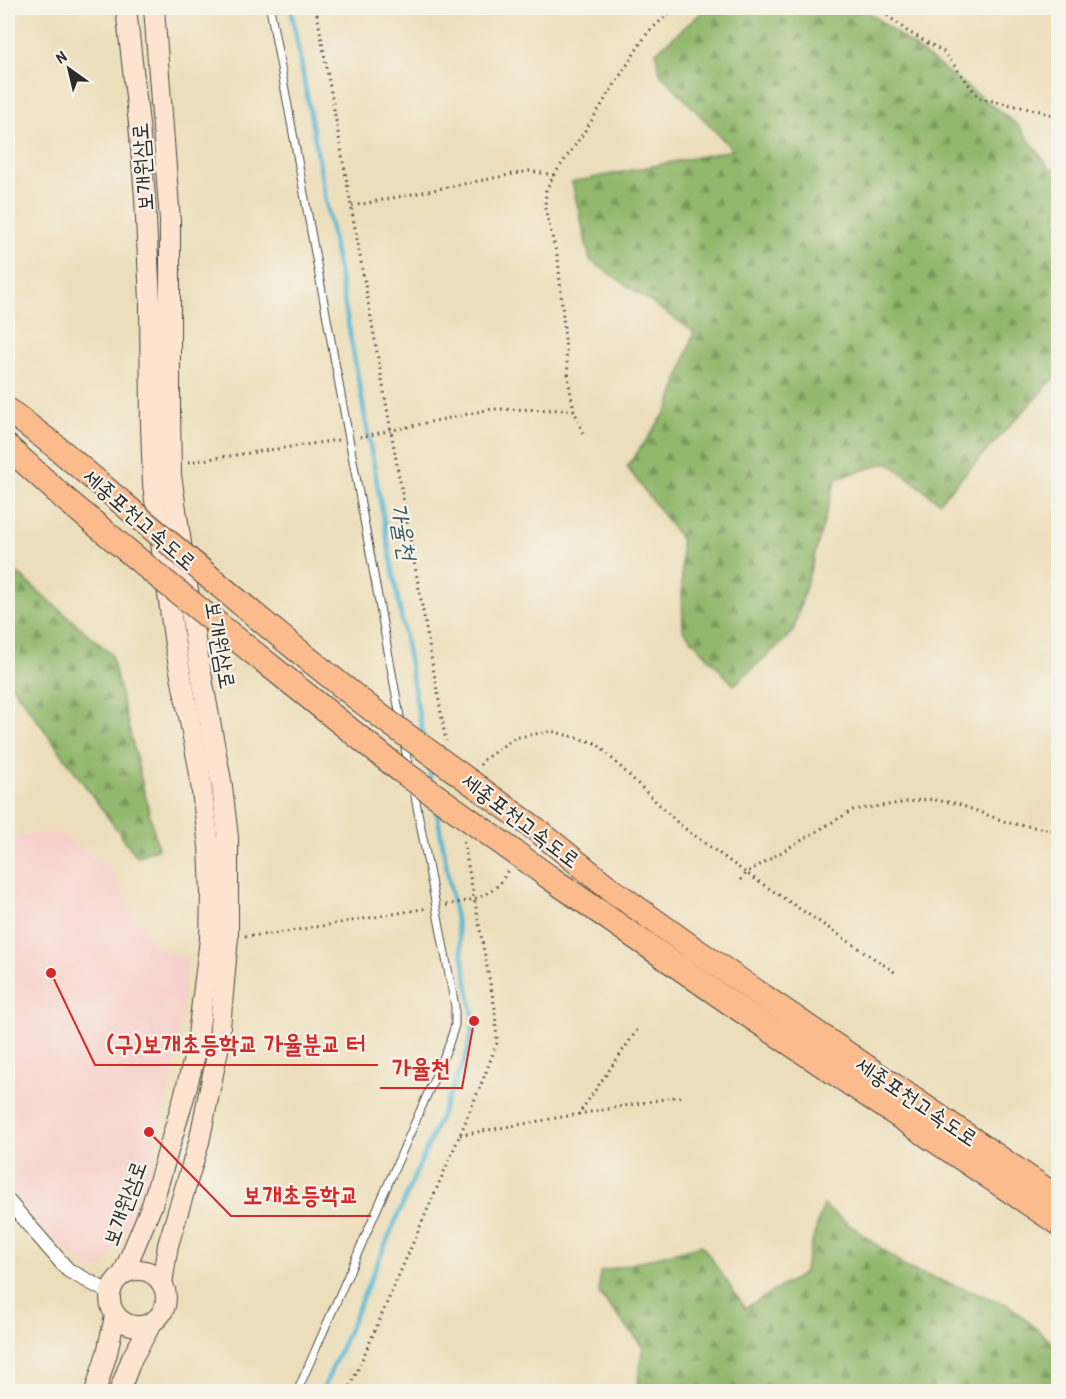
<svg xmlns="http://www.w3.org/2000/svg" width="1066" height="1399" font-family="'Patrick Hand','Poor Story',sans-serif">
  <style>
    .built { fill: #f7d0cc }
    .forest { fill: url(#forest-firs); stroke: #5e724c; stroke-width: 1.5 }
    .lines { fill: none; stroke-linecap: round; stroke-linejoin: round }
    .stream { stroke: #52b6d1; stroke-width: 4.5 }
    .service-casing { stroke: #484640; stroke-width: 9 }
    .minor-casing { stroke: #484640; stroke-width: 16 }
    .secondary-casing { stroke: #484640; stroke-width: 22 }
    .motorway-casing { stroke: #484640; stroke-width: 26 }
    .path { stroke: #484640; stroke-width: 3; stroke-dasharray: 1.5 4.5; stroke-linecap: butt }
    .service { stroke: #fff; stroke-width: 7 }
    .minor { stroke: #fff; stroke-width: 14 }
    .secondary { stroke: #fde4d1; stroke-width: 20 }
    .motorway { stroke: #fbbb8d; stroke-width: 24 }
    .motorway-bridge-casing { stroke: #484640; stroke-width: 26; stroke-linecap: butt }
    .motorway-bridge { stroke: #fbbb8d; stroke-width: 24 }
    .labels { text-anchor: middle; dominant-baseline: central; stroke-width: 4.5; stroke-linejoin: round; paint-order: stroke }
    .street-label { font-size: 22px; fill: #2b2b2b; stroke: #f7f3e8 }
    .water-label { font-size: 24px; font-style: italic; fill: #395c65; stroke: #f7f3e8 }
    .leader { fill: none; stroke: #d62828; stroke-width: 2 }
    .callout-dot { fill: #d62828; stroke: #f7f3e8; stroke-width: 2 }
    .callout-label { font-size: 24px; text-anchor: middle; font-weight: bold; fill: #d62828; stroke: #f7f3e8; stroke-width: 4.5; stroke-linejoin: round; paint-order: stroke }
  </style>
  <defs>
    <pattern id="forest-firs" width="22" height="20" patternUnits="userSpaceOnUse" patternTransform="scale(1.5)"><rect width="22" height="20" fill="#92b86d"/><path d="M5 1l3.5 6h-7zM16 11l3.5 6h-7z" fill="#77965a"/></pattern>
  </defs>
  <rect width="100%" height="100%" fill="#f7f3e8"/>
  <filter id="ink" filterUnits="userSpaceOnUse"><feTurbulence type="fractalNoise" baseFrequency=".0167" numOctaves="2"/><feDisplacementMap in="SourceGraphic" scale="12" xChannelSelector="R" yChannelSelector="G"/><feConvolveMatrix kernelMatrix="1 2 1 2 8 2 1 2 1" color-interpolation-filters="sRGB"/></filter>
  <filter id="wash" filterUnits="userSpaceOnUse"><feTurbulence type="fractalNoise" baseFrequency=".008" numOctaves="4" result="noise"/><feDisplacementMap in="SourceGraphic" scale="24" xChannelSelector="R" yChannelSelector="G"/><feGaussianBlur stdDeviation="1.35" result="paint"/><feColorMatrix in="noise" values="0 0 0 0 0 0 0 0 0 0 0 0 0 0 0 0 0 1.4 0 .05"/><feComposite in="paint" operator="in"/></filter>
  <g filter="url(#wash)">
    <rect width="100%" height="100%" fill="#ecdeba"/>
    <path class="built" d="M59 832 108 867 154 945 188 960 174 1073 141 1208 103 1267 93 1272 38 1225 8 1192V842L17 836Z"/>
    <g class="forest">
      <path d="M707 8H863L1019 126 1050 169 1058 168V374L939 502 888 462 836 479 793 632 734 685 683 630 681 539 627 467 669 408 694 332 590 260 572 182 733 150 660 73 656 52Z"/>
      <path d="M8 565 111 654 158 848 137 857 8 680Z"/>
      <path d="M823 1205 909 1269 1009 1305 1058 1348V1384L1042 1392 637 1391 643 1346 599 1294 600 1272 702 1245 745 1308 803 1274Z"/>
    </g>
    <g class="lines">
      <g class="stream">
        <path d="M291 8 423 737"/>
        <path d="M427 760 431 781"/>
        <path d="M322 1392 466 1057 474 1021 436 807"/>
      </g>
    </g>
  </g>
  <g filter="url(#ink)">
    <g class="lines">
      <g class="service-casing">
        <g id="service">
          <path d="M270 8 401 722"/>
          <path d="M404 742 409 769"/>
          <path d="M297 1392 448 1047 455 1025V1006L413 786"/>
        </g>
      </g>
      <g class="minor-casing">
        <path id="minor" d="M8 1201 68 1270 110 1293"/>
      </g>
      <g class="secondary-casing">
        <g id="secondary">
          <path d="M154 8 170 221V411L171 475 196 646 222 786 228 838V937L218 1050 199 1142 168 1245 162 1284"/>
          <circle cx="138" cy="1298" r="28"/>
          <path d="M123 1274 152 1205 184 1097 196 1051 210 939 211 894 209 846 199 768 175 645 153 485 151 425 150 301 145 198 139 124 126 8"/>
          <path d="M95 1392 107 1353 115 1316"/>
          <path d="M119 1392 132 1358 151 1324"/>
        </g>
      </g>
      <g class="motorway-casing">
        <g id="motorway">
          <path d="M8 410 55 446"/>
          <path d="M8 447 64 498"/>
          <path d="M537 830 609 888 697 951 1058 1198"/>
          <path d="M549 877 726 1000 1058 1223"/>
        </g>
      </g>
      <g class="path">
        <path d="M316 8 446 741"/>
        <path d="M878 8 907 31 944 52 979 98 1040 111 1058 117"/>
        <path d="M352 206 529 171 554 175"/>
        <path d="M583 433 574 410 569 384 558 259 545 209 546 190 554 175 583 134 648 32 675 8"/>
        <path d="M360 437 491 409 574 410"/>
        <path d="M188 462 338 440"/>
        <path d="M480 765 482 761 514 738 551 731 596 743 680 825 746 873 896 973"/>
        <path d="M741 880 746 873 853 810 928 799 955 803 1009 823 1058 831"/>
        <path d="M446 905C472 900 496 897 507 871"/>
        <path d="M245 936 274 934 428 908"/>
        <path d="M578 1115 637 1030"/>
        <path d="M460 1135 681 1096"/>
        <path d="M348 1392 460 1135 484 1077 497 1043 495 1009 463 839"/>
      </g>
      <use href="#service" class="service"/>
      <use href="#minor" class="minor"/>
      <use href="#secondary" class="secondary"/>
      <use href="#motorway" class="motorway"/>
      <g class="motorway-bridge-casing">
        <g id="motorway-bridge">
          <path d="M55 446C163 537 270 631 383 718 434 756 486 793 537 830"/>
          <path d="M64 498 159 577 400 770 549 877"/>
        </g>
      </g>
      <use href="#motorway-bridge" class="motorway-bridge"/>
    </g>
  </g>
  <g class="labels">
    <g class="street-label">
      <text transform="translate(142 167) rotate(-94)">보개원삼로</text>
      <text transform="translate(140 519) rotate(41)">세종포천고속도로</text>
      <text transform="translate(221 645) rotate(80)">보개원삼로</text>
      <text transform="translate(521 820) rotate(37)">세종포천고속도로</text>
      <text transform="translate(917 1101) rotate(34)">세종포천고속도로</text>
      <text transform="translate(124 1203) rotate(-70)">보개원삼로</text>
    </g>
    <g class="water-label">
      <text transform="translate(404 531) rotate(80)">가율천</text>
    </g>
  </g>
  <path class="leader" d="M51 973L95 1065H378M474 1021L462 1088H380M149 1132L231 1216H371"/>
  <g class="callout-dot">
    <circle cx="51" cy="973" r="6"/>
    <circle cx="474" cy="1021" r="6"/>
    <circle cx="149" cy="1132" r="6"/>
  </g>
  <g class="callout-label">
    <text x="236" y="1052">(구)보개초등학교 가율분교 터</text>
    <text x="421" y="1076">가율천</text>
    <text x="301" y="1203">보개초등학교</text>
  </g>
  <rect width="1066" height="1399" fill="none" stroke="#f7f3e8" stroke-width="30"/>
  <g transform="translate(69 69) rotate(326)" stroke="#f7f3e8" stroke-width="4.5" paint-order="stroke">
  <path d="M0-4.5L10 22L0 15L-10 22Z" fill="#2b2b2b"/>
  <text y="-9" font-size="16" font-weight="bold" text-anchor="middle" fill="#2b2b2b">N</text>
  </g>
</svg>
